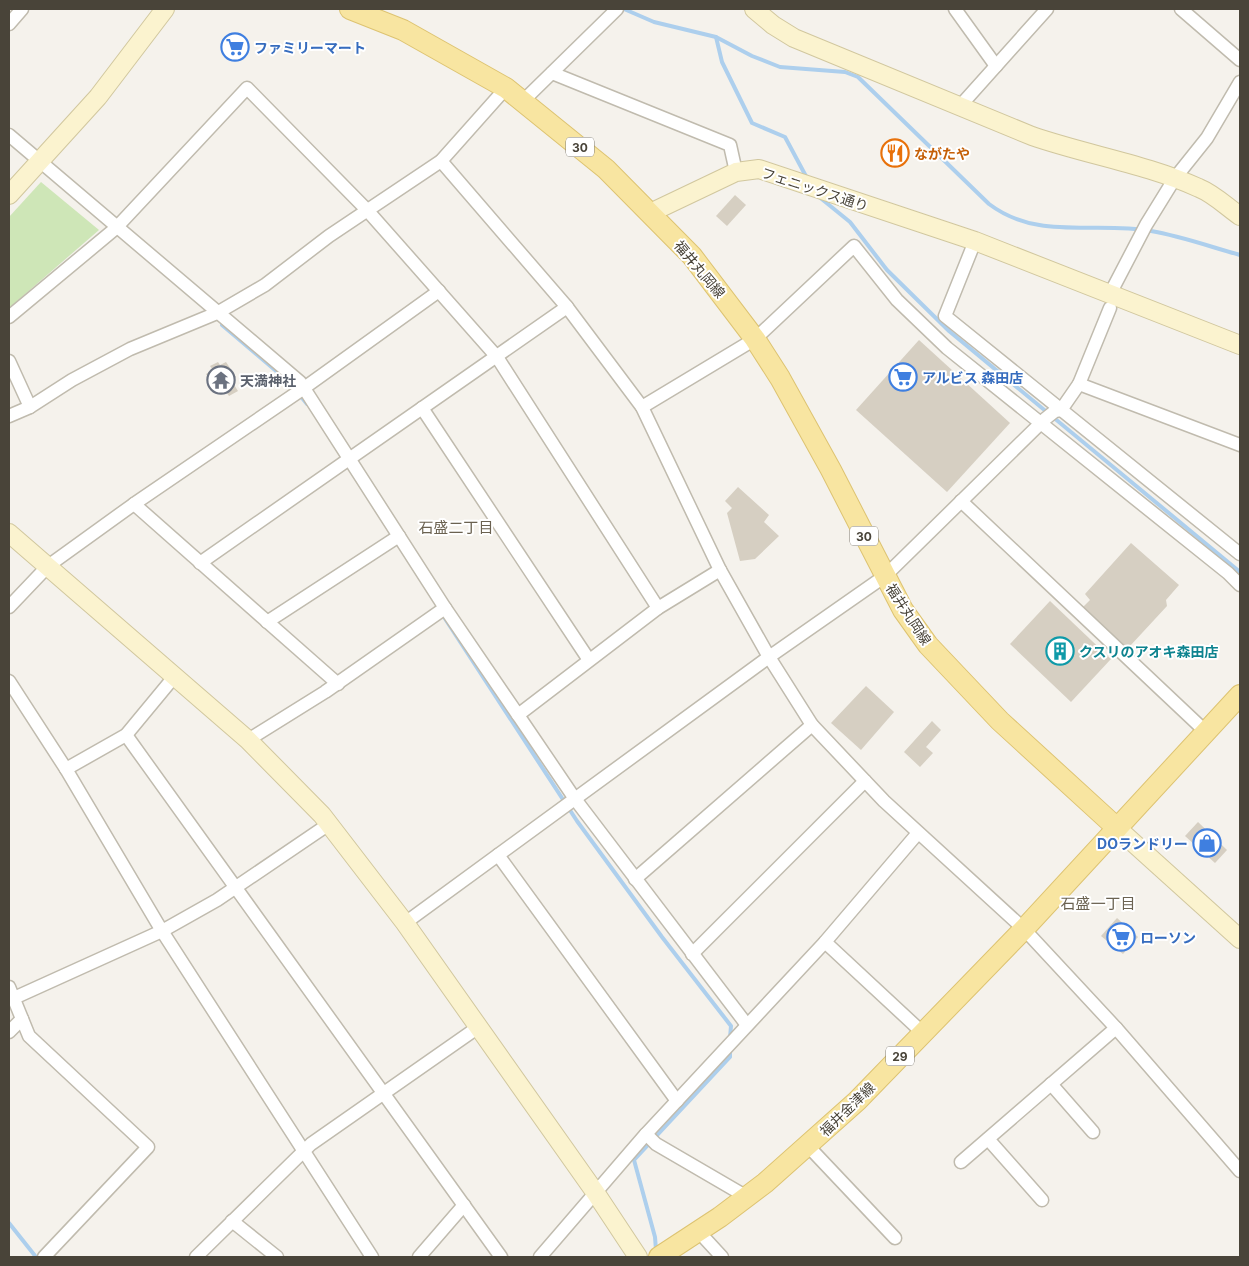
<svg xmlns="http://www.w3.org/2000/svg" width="1249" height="1266" font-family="Inter,'Noto Sans JP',sans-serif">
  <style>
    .green { fill: #cee6b7 }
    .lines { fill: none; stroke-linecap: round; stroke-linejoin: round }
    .stream { stroke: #adcfed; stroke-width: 4 }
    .building { fill: #d6cfc2 }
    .street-casing { stroke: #c0bbae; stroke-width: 15 }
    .secondary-casing { stroke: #d1c79e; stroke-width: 20 }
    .primary-casing { stroke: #ddc371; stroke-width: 22 }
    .street { stroke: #fff; stroke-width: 12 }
    .secondary { stroke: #fbf3cf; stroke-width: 18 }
    .primary { stroke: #f8e5a1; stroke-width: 20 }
    .labels { text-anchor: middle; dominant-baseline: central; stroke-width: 4; stroke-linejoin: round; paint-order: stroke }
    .shield { fill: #fff; stroke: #807c74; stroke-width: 1 }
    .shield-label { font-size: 12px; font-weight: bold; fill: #494439 }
    .shop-label { font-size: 14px; font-weight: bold; fill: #366cbe; stroke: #fff; text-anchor: start }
    .food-label { font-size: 14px; font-weight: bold; fill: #c56008; stroke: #fff; text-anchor: start }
    .street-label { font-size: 14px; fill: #494439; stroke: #fff }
    .worship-label { font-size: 14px; font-weight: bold; fill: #5b616d; stroke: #fff; text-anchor: start }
    .culture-label { font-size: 14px; font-weight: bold; fill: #0d838f; stroke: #fff; text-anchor: start }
    .neighbourhood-label { font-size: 15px; fill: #6b6251; stroke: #fff }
  </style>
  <rect width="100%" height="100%" fill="#f5f2ec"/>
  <path class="green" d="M41 182 99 230 9 308V217Z"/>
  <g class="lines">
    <g class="stream">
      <path d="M624 9 654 22 716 37 752 56 780 67 845 72 858 77 989 204C1038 241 1095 221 1151 231 1181 236 1211 247 1240 255"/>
      <path d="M716 37 722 62 752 123 785 137 808 180"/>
      <path d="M818 196 850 222 887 270 949 331 1240 572"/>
      <path d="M222 325 289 382 307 404"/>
      <path d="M442 614 577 821 662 937 731 1026 730 1038"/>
      <path d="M9 1223 36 1257"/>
      <path d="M656 1250 655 1237 634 1160 730 1057V1050"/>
    </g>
  </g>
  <g class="building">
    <path d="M735 195 746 205 727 226 716 216Z"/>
    <path d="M919 340 1010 423 947 492 856 410Z"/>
    <path d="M218 362 220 365 226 362 236 377 231 380 238 391 229 396 222 386 216 390 206 374 213 370 210 366Z"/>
    <path d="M738 487 769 515 764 522 779 536 755 559 740 561 727 513 732 508 725 501Z"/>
    <path d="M1131 543 1179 585 1166 600 1167 606 1130 646H1125L1083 607 1090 600 1085 594Z"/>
    <path d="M1050 601 1111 659 1071 702 1010 644Z"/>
    <path d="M866 686 894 712 861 750 831 723Z"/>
    <path d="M932 721 941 730 926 747 933 753 920 767 904 752Z"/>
    <path d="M1198 822 1227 850 1215 863 1185 836Z"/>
    <path d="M1117 918 1138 937 1123 954 1101 936Z"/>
  </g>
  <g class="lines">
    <g class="street-casing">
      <g id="street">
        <path d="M955 9 996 66"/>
        <path d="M1181 9 1240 60"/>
        <path d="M9 24 22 9"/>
        <path d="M552 73 730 145 736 172"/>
        <path d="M523 101 617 9"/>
        <path d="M961 105 1047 9"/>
        <path d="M9 135 300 382 445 608 518 715 658 608 720 570"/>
        <path d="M441 161 567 307 642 407 720 570 769 657 812 725 884 801 1024 929 1116 1028 1240 1171"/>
        <path d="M975 241 945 316 1240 554"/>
        <path d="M1110 294 1146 225 1175 178 1207 138 1240 82"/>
        <path d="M1110 308 1079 384 1240 445"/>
        <path d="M9 317 116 228 247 88 367 210 497 357 658 608"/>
        <path d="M9 361 30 407"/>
        <path d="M642 407 755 339 854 246 897 300 947 348 1228 573 1240 585"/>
        <path d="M422 408 589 660"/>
        <path d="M9 416 30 407 72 380 130 349 217 313 265 285 329 236 441 161 506 88"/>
        <path d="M961 501 1205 731"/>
        <path d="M134 504 338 684"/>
        <path d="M200 563 567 307"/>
        <path d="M9 607 48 566 134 504 304 388 439 291"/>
        <path d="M267 622 399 536"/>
        <path d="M9 681 66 769 162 931 372 1257"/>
        <path d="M518 715 575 799 747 1025"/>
        <path d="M126 735 501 1257"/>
        <path d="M248 740 325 692 445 608"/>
        <path d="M66 769 126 735 174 677"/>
        <path d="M498 855 677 1101"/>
        <path d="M635 879 812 725"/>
        <path d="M405 923 769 657 885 576 1045 419 1055 411 1061 410 1079 384"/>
        <path d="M825 942 923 1033"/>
        <path d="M692 954 865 781"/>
        <path d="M9 987 29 1036 148 1147 44 1257"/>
        <path d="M14 998 162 931 217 900 329 824"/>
        <path d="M9 1032 22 1019"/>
        <path d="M1051 1084 1093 1132"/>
        <path d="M646 1134 656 1144 747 1197"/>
        <path d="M988 1139 1042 1200"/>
        <path d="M808 1146 895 1238"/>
        <path d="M961 1162 1116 1028"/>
        <path d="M232 1221 277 1257"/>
        <path d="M699 1232 722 1257"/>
        <path d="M196 1257 311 1144 477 1028"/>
        <path d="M419 1257 464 1205"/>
        <path d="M540 1257 646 1134 825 942 918 833"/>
      </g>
    </g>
    <g class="secondary-casing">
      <g id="secondary">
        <path d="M754 9 773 25 794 38 1032 136C1087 155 1146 164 1199 188 1214 194 1227 207 1240 216"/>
        <path d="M9 195 98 97 165 9"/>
        <path d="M650 213 736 172 759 169 975 241 1240 345"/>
        <path d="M9 533 248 740 322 815 405 923 595 1192 638 1257"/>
        <path d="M1117 828 1240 939"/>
      </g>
    </g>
    <g class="primary-casing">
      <g id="primary">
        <path d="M350 9 403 30 506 88 606 169 692 256 755 339 780 378 831 470 903 610 928 645 1000 721 1117 828"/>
        <path d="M659 1257 720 1217 765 1183 857 1101 1024 929 1240 695"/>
      </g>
    </g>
    <use href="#street" class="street"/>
    <use href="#secondary" class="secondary"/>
    <use href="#primary" class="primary"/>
  </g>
  <defs>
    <g id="supermarket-ring" transform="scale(1.4375)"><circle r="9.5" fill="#fff" stroke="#3f7fe0" stroke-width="1.5"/><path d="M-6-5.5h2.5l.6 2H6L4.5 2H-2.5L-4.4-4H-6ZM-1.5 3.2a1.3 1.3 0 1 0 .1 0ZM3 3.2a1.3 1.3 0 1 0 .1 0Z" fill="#3f7fe0"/></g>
    <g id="restaurant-ring" transform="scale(1.4375)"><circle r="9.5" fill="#fff" stroke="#e8710a" stroke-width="1.5"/><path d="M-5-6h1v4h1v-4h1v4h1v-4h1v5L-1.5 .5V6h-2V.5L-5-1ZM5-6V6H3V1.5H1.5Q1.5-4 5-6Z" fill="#e8710a"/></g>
    <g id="temple-ring" transform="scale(1.4375)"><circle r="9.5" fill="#fff" stroke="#6b7280" stroke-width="1.5"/><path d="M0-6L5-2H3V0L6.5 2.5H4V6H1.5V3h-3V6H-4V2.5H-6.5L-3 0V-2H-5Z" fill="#6b7280"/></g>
    <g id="building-ring" transform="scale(1.4375)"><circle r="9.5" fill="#fff" stroke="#0f9aa8" stroke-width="1.5"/><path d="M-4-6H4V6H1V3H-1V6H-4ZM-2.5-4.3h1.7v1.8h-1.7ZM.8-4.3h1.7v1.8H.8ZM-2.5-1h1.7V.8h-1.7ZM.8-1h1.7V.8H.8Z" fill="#0f9aa8"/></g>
    <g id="shop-ring" transform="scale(1.4375)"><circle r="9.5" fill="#fff" stroke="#3f7fe0" stroke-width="1.5"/><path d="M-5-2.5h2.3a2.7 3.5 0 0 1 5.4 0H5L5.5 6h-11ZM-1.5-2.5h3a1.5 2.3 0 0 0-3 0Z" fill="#3f7fe0"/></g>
  </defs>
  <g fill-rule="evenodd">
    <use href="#supermarket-ring" x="235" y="47"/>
    <use href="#restaurant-ring" x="895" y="153"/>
    <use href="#supermarket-ring" x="903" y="377"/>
    <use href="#temple-ring" x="221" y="380"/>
    <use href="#building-ring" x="1060" y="651"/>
    <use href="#shop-ring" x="1207" y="843"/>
    <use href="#supermarket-ring" x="1121" y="937"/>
  </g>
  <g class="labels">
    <g class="shield">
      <rect x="566" y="137.5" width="28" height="19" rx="4"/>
      <rect x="850" y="526.5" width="28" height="19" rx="4"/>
      <rect x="886" y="1046.5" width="28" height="19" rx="4"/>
    </g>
    <g class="shield-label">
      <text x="580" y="147">30</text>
      <text x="864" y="536">30</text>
      <text x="900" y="1056">29</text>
    </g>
    <g class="shop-label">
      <text x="254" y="47">ファミリーマート</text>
      <text x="922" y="377">アルビス 森田店</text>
      <text x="1188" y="843" text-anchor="end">DOランドリー</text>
      <text x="1140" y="937">ローソン</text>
    </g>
    <g class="food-label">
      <text x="914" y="153">ながたや</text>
    </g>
    <g class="street-label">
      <text transform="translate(815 189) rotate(18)">フェニックス通り</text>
      <text transform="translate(700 269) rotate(50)">福井丸岡線</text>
      <text transform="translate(909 614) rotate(57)">福井丸岡線</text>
      <text transform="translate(847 1109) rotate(-44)">福井金津線</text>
    </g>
    <g class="worship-label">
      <text x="240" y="380">天満神社</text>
    </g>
    <g class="culture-label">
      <text x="1079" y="651">クスリのアオキ森田店</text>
    </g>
    <g class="neighbourhood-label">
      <text x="456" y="527">石盛二丁目</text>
      <text x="1098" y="903">石盛一丁目</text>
    </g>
  </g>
  <rect width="1249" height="1266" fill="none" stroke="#494439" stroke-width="20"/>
</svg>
